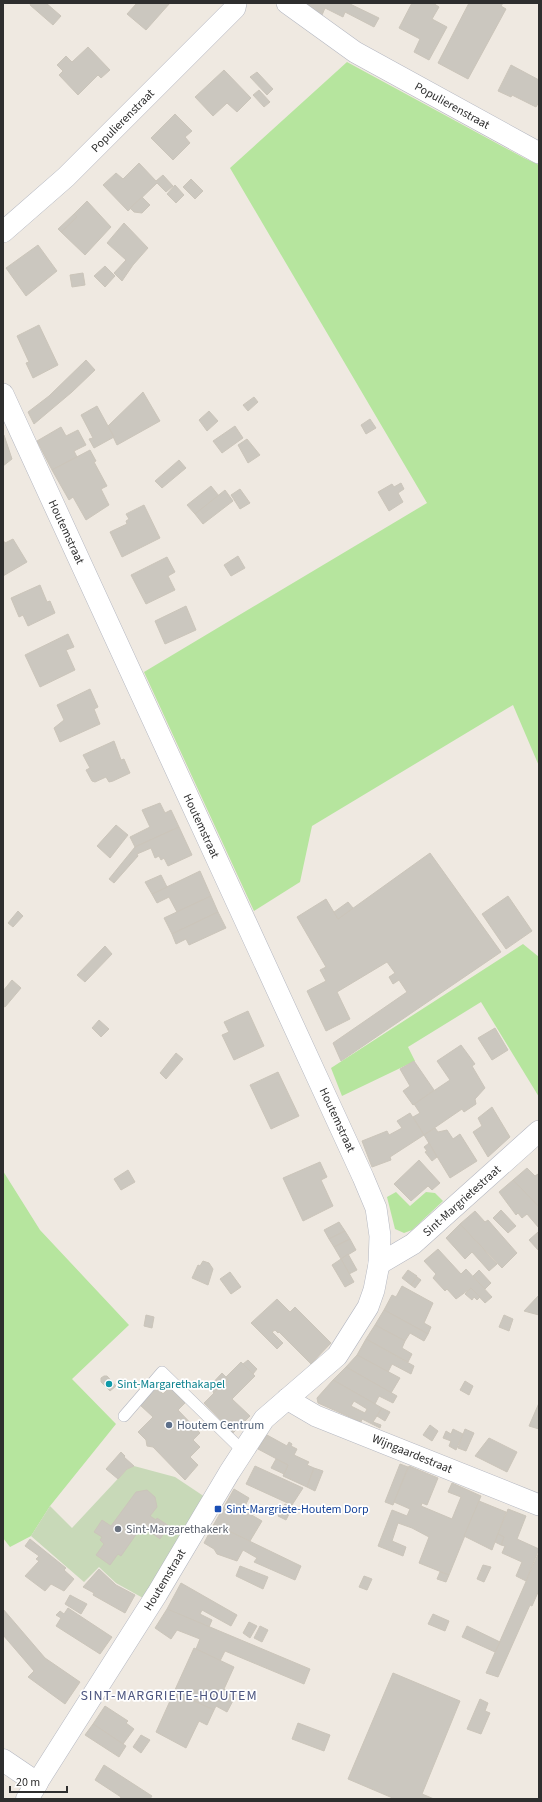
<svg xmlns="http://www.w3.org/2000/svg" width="542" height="1802" font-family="'Source Sans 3',sans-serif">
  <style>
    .green { fill: #b6e59e }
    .cemetery { fill: #c8d9b8 }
    .building { fill: #cbc7bf; stroke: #cbc5ba; fill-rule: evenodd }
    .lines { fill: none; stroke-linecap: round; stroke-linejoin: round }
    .lane-casing { stroke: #b4b7c1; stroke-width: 12 }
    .street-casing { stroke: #b4b7c1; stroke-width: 22 }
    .secondary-casing { stroke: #b4b7c1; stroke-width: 23 }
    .lane { stroke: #fff; stroke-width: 11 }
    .street { stroke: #fff; stroke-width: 21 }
    .secondary { stroke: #fff; stroke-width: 22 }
    .culture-dot { fill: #0f9aa8; stroke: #fff; stroke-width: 1.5 }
    .service-dot { fill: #5c6f8a; stroke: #fff; stroke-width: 1.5 }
    .transit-dot { fill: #1a4fb4; stroke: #fff; stroke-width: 1.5 }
    .worship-dot { fill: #6b7280; stroke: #fff; stroke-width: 1.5 }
    .labels { text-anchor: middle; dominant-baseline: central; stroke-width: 3.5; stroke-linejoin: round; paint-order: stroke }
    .street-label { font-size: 12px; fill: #2e2e2e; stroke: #fff }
    .culture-label { font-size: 12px; fill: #0d838f; stroke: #fff; text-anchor: start }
    .service-label { font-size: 12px; fill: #4e5e75; stroke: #fff; text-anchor: start }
    .transit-label { font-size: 12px; fill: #164399; stroke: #fff; text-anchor: start }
    .worship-label { font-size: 12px; fill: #5b616d; stroke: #fff; text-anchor: start }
    .quarter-label { font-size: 14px; letter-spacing: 1px; fill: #4d5680; stroke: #fff }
  </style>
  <rect width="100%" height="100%" fill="#efe9e1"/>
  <g class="green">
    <path d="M347 62 524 158 539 165V766L513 705 312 826 300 882 254 911 144 672 427 503 230 168Z"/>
    <path d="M523 944 539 957V1097L481 1002 408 1047 415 1061 342 1096 331 1068Z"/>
    <path d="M3 1171 40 1230 129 1325 72 1379 116 1424 50 1506 31 1536 10 1547 3 1538Z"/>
    <path d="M396 1192 410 1206 426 1192 435 1193 443 1201 412 1230 404 1233 395 1229 387 1197Z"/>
  </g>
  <path class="cemetery" d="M134 1466 175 1477 205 1497 143 1598 116 1583 99 1567 84 1582 31 1536 50 1506 72 1528 127 1469Z"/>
  <g class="building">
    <path d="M31 3H46L61 16 53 25 30 5Z"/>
    <path d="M137 3H170L146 30 127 14Z"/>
    <path d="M307 3H348L379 18 374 27 345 12 343 17 325 8 322 15 307 7 308 4Z"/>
    <path d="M412 3H433L439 7 432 19 447 27 429 60 414 52 420 39 399 28Z"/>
    <path d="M469 3H503L501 6 506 9 468 79 438 63Z"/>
    <path d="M88 47 110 70 101 78 98 75 78 95 59 75 63 71 57 65 66 56 72 62Z"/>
    <path d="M511 65 539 80V102L536 107 512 95 511 97 498 91Z"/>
    <path d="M224 70 251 98 237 112 227 103 213 116 195 97Z"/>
    <path d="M257 72 273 89 267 95 250 77Z"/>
    <path d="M259 90 270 102 264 107 253 95Z"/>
    <path d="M175 114 192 131 185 137 190 143 173 160 151 138Z"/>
    <path d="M139 163 156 181 163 175 173 186 166 192 157 183 128 211 103 185 116 173 123 179Z"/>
    <path d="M191 179 203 191 195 199 183 187Z"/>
    <path d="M175 185 184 195 176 203 167 194Z"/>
    <path d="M142 197 150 205 142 213 134 212 130 208Z"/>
    <path d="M87 201 111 227 85 255 61 232 77 217 74 214Z"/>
    <path d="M74 214 77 217 61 232 58 229Z"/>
    <path d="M124 223 148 248 133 265 122 281 114 273 126 260 107 243Z"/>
    <path d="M38 245 57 271 26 296 6 268Z"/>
    <path d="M105 266 115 276 105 287 94 276Z"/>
    <path d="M83 273 85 285 72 287 70 275Z"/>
    <path d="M39 325 58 365 33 378 26 363 29 362 17 336Z"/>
    <path d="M86 360 95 370 72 392 34 424 28 412 49 396Z"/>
    <path d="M143 392 160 421 117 445 108 426Z"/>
    <path d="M254 397 258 402 248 411 243 405Z"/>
    <path d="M97 406 114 437 94 448 89 439 93 438 81 415Z"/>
    <path d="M209 411 218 421 207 431 199 420Z"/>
    <path d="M370 419 376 428 366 434 361 425Z"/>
    <path d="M235 426 243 438 222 453 213 441Z"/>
    <path d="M61 427 66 436 78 430 86 445 74 451 77 457 52 470 37 441Z"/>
    <path d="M4 435 12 459 3 466V436Z"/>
    <path d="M247 439 260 455 248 463 238 445Z"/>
    <path d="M90 450 96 461 94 462 107 486 101 489 109 505 86 520 73 497 69 500 52 470Z"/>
    <path d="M179 460 186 468 162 488 155 481Z"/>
    <path d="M401 483 404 489 398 493 403 502 389 511 378 492 392 484 394 487Z"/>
    <path d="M211 486 219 496 195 514 187 505Z"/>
    <path d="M240 489 250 503 240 509 231 495Z"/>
    <path d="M225 490 233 501 203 524 195 514Z"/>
    <path d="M144 505 160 538 122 557 110 532 127 524 126 521 129 519 126 514Z"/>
    <path d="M13 539 27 562 3 576V540L5 543Z"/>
    <path d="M238 556 245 568 231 576 224 565Z"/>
    <path d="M167 557 175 572 168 576 175 590 146 604 131 575Z"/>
    <path d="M40 585 47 602 50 601 55 613 28 626 23 615 19 617 11 598Z"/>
    <path d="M186 606 196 630 165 644 155 621Z"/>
    <path d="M68 634 74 647 66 650 75 670 40 687 25 655Z"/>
    <path d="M90 689 98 707 94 709 100 724 60 742 54 728 64 720 57 705Z"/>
    <path d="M114 741 121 760 124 759 130 773 113 781 109 782 106 777 95 782 92 781 86 770 90 768 83 755Z"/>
    <path d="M160 803 165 813 171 810 179 827 135 847 130 837 150 827 142 810Z"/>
    <path d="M116 825 128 835 110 858 97 846Z"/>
    <path d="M179 827 192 855 168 866 164 858 161 860 159 856 155 858 151 848 137 854 138 856 114 883 109 879 135 847Z"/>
    <path d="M430 853 501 952 341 1061 333 1043 407 992 399 980 393 984 389 977 395 973 387 962 337 992 350 1019 326 1031 307 991 326 981 320 970 326 967 297 917 326 899 338 919Z"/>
    <path d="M200 871 211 896 177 912 169 897 157 903 152 894Z"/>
    <path d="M161 875 167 887 152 894 145 882Z"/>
    <path d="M211 896 218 912 172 934 164 918Z"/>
    <path d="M508 896 532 931 506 949 482 914Z"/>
    <path d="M348 902 353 908 338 919 334 912Z"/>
    <path d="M18 911 23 916 13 927 8 923Z"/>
    <path d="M218 912 226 928 189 945 186 939 176 944 172 934Z"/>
    <path d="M105 946 112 954 85 982 77 975Z"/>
    <path d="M12 980 21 988 5 1007 3 1006V991Z"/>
    <path d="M248 1011 264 1046 234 1060 222 1035 229 1032 224 1022Z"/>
    <path d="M99 1020 109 1029 101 1037 92 1028Z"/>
    <path d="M495 1028 508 1050 492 1060 478 1038Z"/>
    <path d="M461 1045 475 1064 472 1066 485 1088 475 1099 476 1104 464 1112 462 1109 424 1135 413 1117 420 1113 414 1104 450 1080 437 1061Z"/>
    <path d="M176 1053 183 1059 166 1079 160 1073Z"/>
    <path d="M414 1061 434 1090 413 1105 403 1091 410 1086 400 1069Z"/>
    <path d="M278 1072 299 1116 271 1129 250 1085Z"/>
    <path d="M492 1107 510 1137 488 1157 473 1132 482 1126 478 1118Z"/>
    <path d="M410 1113 424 1135 390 1157 391 1160 372 1167 362 1141 387 1131 389 1135 402 1128 397 1121Z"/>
    <path d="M435 1128 438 1132 447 1130 453 1139 460 1134 477 1161 450 1178 424 1135Z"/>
    <path d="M429 1143 437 1157 432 1161 425 1152 427 1151 424 1147Z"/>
    <path d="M419 1160 440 1183 432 1190 428 1186 411 1201 394 1184Z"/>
    <path d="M320 1162 327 1177 321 1180 333 1206 303 1221 283 1178Z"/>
    <path d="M527 1168 535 1176 538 1174 539 1176V1207L513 1180Z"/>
    <path d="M128 1170 135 1182 121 1190 114 1179Z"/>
    <path d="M513 1180 539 1207V1228L527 1214 522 1218 518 1213 516 1215 499 1192Z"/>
    <path d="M501 1210 516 1226 508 1233 493 1218Z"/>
    <path d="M475 1211 485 1222 488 1220 517 1253 502 1268 460 1224Z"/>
    <path d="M339 1222 345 1231 329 1239 324 1230Z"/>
    <path d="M460 1224 497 1264 489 1271 472 1252 465 1259 446 1238Z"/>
    <path d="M345 1231 350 1239 334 1247 329 1239Z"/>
    <path d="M538 1232H539V1251L529 1240Z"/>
    <path d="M350 1239 356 1250 341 1259 334 1247Z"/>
    <path d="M438 1249 461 1274 466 1269 492 1297 485 1303 471 1288 456 1299 447 1289 445 1291 433 1278 436 1274 424 1261Z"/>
    <path d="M348 1254 357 1270 349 1274 341 1259Z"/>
    <path d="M341 1259 354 1282 345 1287 332 1265Z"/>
    <path d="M203 1261 209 1263 213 1269 208 1285 192 1278 198 1265 200 1266Z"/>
    <path d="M408 1270 417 1276 411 1285 402 1278Z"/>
    <path d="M479 1270 491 1283 485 1289 473 1276Z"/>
    <path d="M230 1272 241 1287 231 1294 220 1279Z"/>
    <path d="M417 1277 421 1280 415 1288 411 1285Z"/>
    <path d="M402 1286 433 1303 424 1323 431 1327 428 1334 384 1310 392 1295 396 1297Z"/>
    <path d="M471 1288 480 1297 477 1300 474 1297 472 1300 465 1294Z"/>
    <path d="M539 1295V1315L524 1311Z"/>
    <path d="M277 1299 290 1312 295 1307 331 1343 311 1364 279 1332 278 1333 275 1330 272 1332 283 1343 277 1349 251 1323Z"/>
    <path d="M384 1310 428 1334 424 1341 410 1333 405 1341 375 1325Z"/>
    <path d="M146 1315 154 1317 152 1328 144 1326Z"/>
    <path d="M504 1315 513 1319 509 1331 499 1327Z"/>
    <path d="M375 1325 405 1341 402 1348 412 1354 408 1362 366 1339Z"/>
    <path d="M366 1339 414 1366 411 1374 392 1364 388 1372 357 1355Z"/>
    <path d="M357 1355 400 1378 391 1393 346 1367Z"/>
    <path d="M248 1360 257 1369 253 1374 243 1364Z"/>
    <path d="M241 1362 255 1376 232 1399 250 1416 233 1433 204 1403 228 1379 226 1377Z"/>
    <path d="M346 1367 397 1396 393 1403 379 1396 375 1404 333 1380Z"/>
    <path d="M222 1373 228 1379 214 1393 209 1387Z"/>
    <path d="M104 1376H107L116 1386 110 1391 101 1382V1378Z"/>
    <path d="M333 1380 382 1408 373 1422 381 1425 380 1428 362 1419 361 1422 318 1403 317 1398ZM354 1401 367 1409 365 1413 351 1406Z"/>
    <path d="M465 1381 473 1386 469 1395 460 1390Z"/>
    <path d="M172 1385 188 1400 178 1410 200 1433 193 1440 200 1447 190 1457 198 1465 185 1480 153 1447 147 1446 146 1440 138 1432 153 1417 140 1405 156 1387 163 1394Z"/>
    <path d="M539 1403V1429L529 1426Z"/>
    <path d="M382 1408 390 1412 385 1421 377 1416Z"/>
    <path d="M430 1425 438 1431 432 1441 423 1435Z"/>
    <path d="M453 1429 463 1434 456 1450 449 1446 451 1441 443 1438 446 1431 451 1434Z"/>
    <path d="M465 1429 474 1433 466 1451 458 1448Z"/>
    <path d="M267 1435 287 1446 289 1442 292 1444 291 1446 297 1449 294 1455 309 1462 307 1465 314 1468 307 1487 283 1476 288 1465 258 1449Z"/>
    <path d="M489 1438 517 1452 507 1472 475 1456Z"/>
    <path d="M121 1452 125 1456 124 1457 134 1466 127 1469 118 1479 106 1469Z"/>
    <path d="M276 1459 288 1465 284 1474 271 1468Z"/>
    <path d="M400 1464 408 1467 393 1505 385 1502Z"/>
    <path d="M255 1466 303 1488 292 1505 246 1484Z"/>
    <path d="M409 1466 438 1478 427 1505 422 1503 421 1506 452 1519 461 1497 448 1492 452 1483 481 1496 449 1575 419 1563 429 1537 412 1528 398 1523 392 1541 406 1547 403 1556 378 1546 392 1510 407 1516 410 1509 394 1502Z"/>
    <path d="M314 1468 323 1471 315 1491 307 1487Z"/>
    <path d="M234 1489 249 1498 243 1510 262 1521 250 1541 214 1524Z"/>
    <path d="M147 1490 155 1497 157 1507 150 1516 156 1520 157 1518 169 1526 160 1539 142 1526 121 1556 118 1554 110 1565 96 1555 104 1544 100 1540 102 1537 94 1532 102 1520 111 1526 136 1492Z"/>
    <path d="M479 1501 506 1512 492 1550 464 1536Z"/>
    <path d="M285 1504 292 1508 286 1520 278 1516Z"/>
    <path d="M508 1509 526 1516 517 1539 539 1549 526 1581 516 1576 522 1562 502 1553 505 1546 501 1545 504 1537 498 1534Z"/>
    <path d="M214 1524 301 1566 295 1580 254 1562 257 1558 243 1550 237 1561 217 1554 214 1549 204 1543Z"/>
    <path d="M498 1534 504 1537 501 1545 495 1542Z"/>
    <path d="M30 1539 66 1568 64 1570 74 1579 64 1591 51 1584 45 1591 25 1576 39 1561 36 1559 39 1556 25 1546Z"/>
    <path d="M539 1552V1590L532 1606 530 1605 498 1677 486 1673Z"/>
    <path d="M483 1565 491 1567 484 1582 477 1579Z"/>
    <path d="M240 1566 268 1577 263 1589 236 1576Z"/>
    <path d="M99 1569 116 1585 135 1595 125 1613 93 1595 94 1593 83 1587Z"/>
    <path d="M440 1572 449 1575 446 1582 437 1579Z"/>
    <path d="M364 1576 372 1579 367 1590 359 1587Z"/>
    <path d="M181 1583 237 1615 231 1626 202 1610 200 1614 212 1620 209 1627 167 1609Z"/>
    <path d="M70 1595 87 1604 81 1614 65 1604Z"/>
    <path d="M68 1608 112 1637 100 1654 56 1626 61 1618 56 1615 60 1611 64 1614Z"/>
    <path d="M3 1609 45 1658 80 1682 65 1704 28 1677 34 1671 3 1635Z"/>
    <path d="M167 1609 310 1669 304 1684 225 1651 220 1661 196 1649 200 1639 177 1630 171 1639 155 1628Z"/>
    <path d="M433 1614 449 1621 445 1631 428 1624Z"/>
    <path d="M249 1622 257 1626 250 1638 243 1633Z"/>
    <path d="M260 1626 268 1630 262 1642 254 1638Z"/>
    <path d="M467 1626 500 1642 495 1652 462 1637Z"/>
    <path d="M194 1648 234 1667 224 1689 236 1695 227 1712 216 1706 214 1710 174 1692Z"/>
    <path d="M393 1673 460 1701 422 1794 434 1799H395L348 1779Z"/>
    <path d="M174 1692 214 1710 207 1725 199 1721 186 1748 156 1732Z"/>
    <path d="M480 1699 488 1703 485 1711 490 1713 481 1734 467 1729Z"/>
    <path d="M105 1706 128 1721 126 1723 134 1729 123 1744 93 1724Z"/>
    <path d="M298 1723 330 1735 324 1751 292 1739Z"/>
    <path d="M93 1724 126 1746 119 1757 85 1735Z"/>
    <path d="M141 1735 150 1740 141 1753 133 1747Z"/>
    <path d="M104 1765 152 1796 150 1799H120L121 1797 95 1780Z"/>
  </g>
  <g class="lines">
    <g class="lane-casing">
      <path id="lane" d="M124 1416 162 1372 243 1451"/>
    </g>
    <g class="street-casing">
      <g id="street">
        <path d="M287 3 355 52 539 153"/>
        <path d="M3 232 66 177 235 8 236 3"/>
        <path d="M3 394 363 1177 376 1208 380 1236 379 1264 374 1290 368 1307 337 1356 264 1419 229 1473 157 1594 37 1783"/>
        <path d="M379 1264 413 1244 539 1131"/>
        <path d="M287 1399 316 1416 539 1505"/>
      </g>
    </g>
    <g class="secondary-casing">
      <path id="secondary" d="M3 1760 37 1783 27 1799"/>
    </g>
    <use href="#lane" class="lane"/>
    <use href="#street" class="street"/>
    <use href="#secondary" class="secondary"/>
  </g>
  <circle class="culture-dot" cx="109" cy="1384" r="4"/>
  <circle class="service-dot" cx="169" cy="1425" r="4"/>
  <rect class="transit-dot" x="214" y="1505" width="8" height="8" rx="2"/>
  <circle class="worship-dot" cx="118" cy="1529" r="4"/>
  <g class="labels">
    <g class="street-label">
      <text transform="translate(452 106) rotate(29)">Populierenstraat</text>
      <text transform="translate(123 121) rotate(-45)">Populierenstraat</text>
      <text transform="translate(66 532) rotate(65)">Houtemstraat</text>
      <text transform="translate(201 826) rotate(65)">Houtemstraat</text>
      <text transform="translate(337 1120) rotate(65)">Houtemstraat</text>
      <text transform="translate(462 1201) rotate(-42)">Sint-Margrietestraat</text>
      <text transform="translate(412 1454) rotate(22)">Wijngaardestraat</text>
      <text transform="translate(165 1580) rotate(-59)">Houtemstraat</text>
    </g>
    <g class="culture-label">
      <text x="117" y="1384">Sint-Margarethakapel</text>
    </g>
    <g class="service-label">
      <text x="177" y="1425">Houtem Centrum</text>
    </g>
    <g class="transit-label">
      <text x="226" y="1509">Sint-Margriete-Houtem Dorp</text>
    </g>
    <g class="worship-label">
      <text x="126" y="1529">Sint-Margarethakerk</text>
    </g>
    <g class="quarter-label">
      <text x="169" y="1696">SINT-MARGRIETE-HOUTEM</text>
    </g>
  </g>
  <rect width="542" height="1802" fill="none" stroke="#2e2e2e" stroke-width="8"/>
  <path d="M10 1786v6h57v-6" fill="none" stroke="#2e2e2e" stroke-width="2"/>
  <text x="16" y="1786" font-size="12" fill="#2e2e2e" stroke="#ffffff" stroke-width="3" paint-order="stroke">20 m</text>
</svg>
